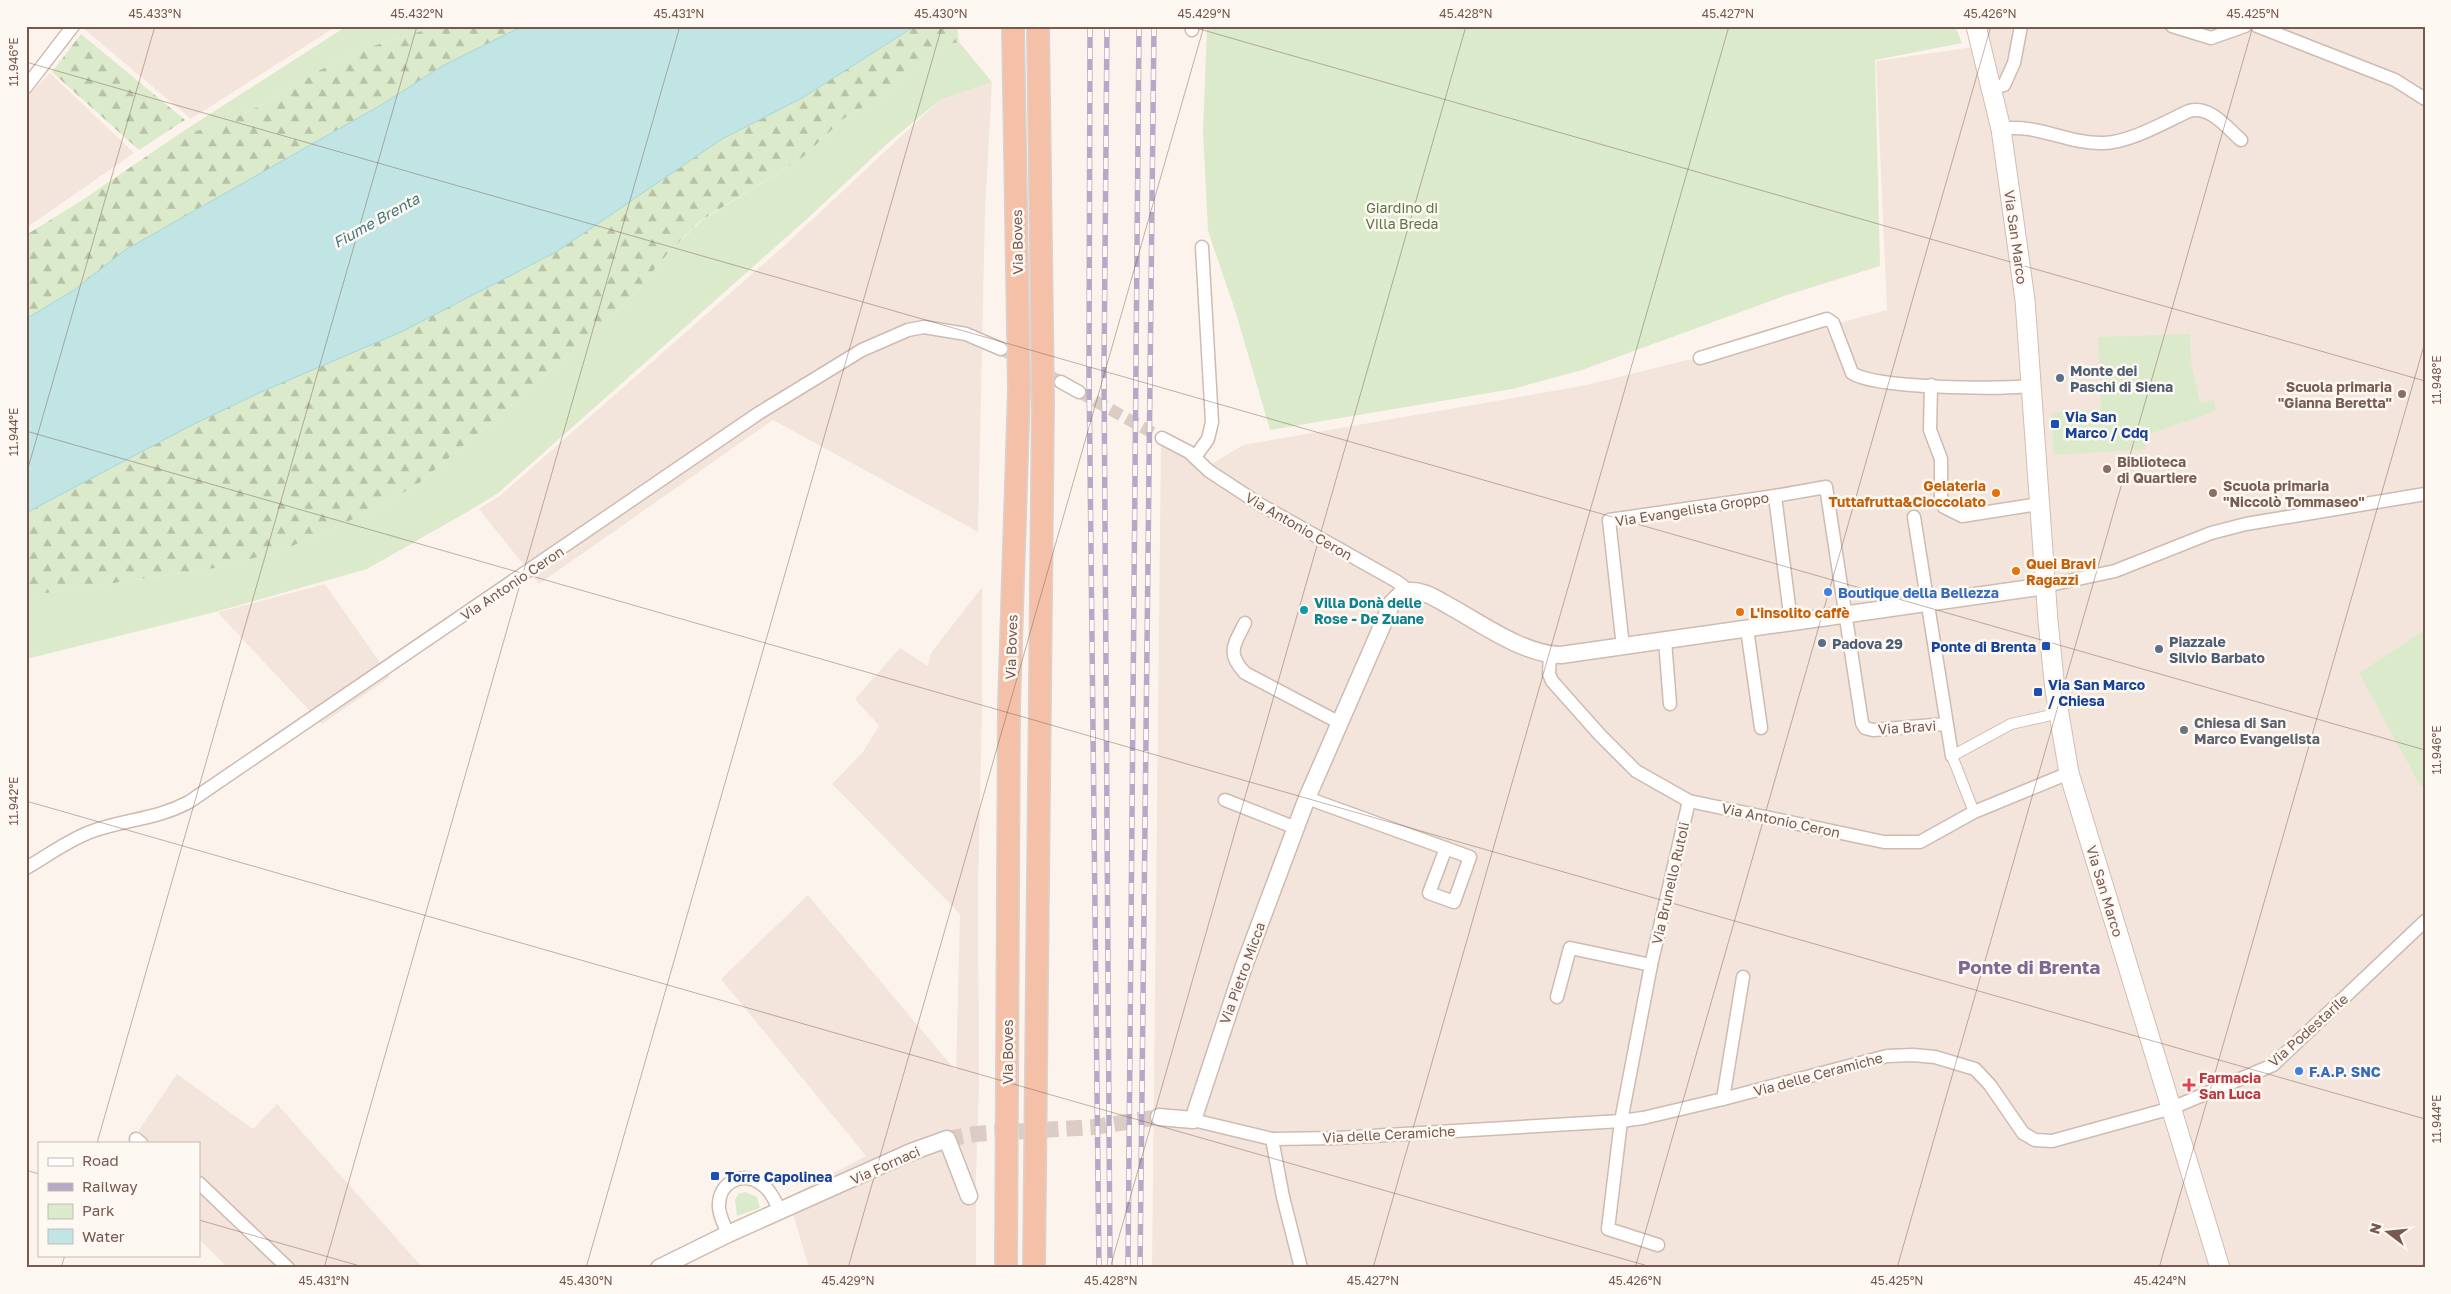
<svg xmlns="http://www.w3.org/2000/svg" width="2451" height="1294" font-family="'Golos Text',sans-serif">
  <style>
    .residential { fill: #f3e5db }
    .green { fill: #dbeaca }
    .forest { fill: url(#forest-firs) }
    .water { fill: #c1e5e5; stroke: #a7d5d7 }
    .lines { fill: none; stroke-linecap: round; stroke-linejoin: round }
    .minor-tunnel { stroke: #dbcdc5; stroke-width: 12; stroke-dasharray: 12 6; stroke-linecap: butt }
    .tertiary-tunnel { stroke: #dbcdc5; stroke-width: 16; stroke-dasharray: 16 8; stroke-linecap: butt }
    .pedestrian-casing { stroke: #cebbb1; stroke-width: 12 }
    .minor-casing { stroke: #cebbb1; stroke-width: 15 }
    .tertiary-casing { stroke: #cebbb1; stroke-width: 19 }
    .secondary-casing { stroke: #d4bdb1; stroke-width: 21 }
    .trunk-casing { stroke: #d9d1ce; stroke-width: 24 }
    .pedestrian { stroke: #fff; stroke-width: 10 }
    .minor { stroke: #fff; stroke-width: 12 }
    .tertiary { stroke: #fff; stroke-width: 16 }
    .secondary { stroke: #fff; stroke-width: 19 }
    .trunk { stroke: #f4c1a8; stroke-width: 21 }
    .rail-casing { stroke: #b6a9c7; stroke-width: 5.5 }
    .rail { stroke: #fef8f3; stroke-width: 4; stroke-dasharray: 11; stroke-linecap: butt }
    .ticks { fill: none; stroke: #77594f; stroke-width: 1; stroke-opacity: 0.45 }
    .service-dot { fill: #5c6f8a; stroke: #fef8f3; stroke-width: 2 }
    .education-dot { fill: #8d6e63; stroke: #fef8f3; stroke-width: 2 }
    .transit-dot { fill: #1a4fb4; stroke: #fef8f3; stroke-width: 2 }
    .food-dot { fill: #e8710a; stroke: #fef8f3; stroke-width: 2 }
    .shop-dot { fill: #3f7fe0; stroke: #fef8f3; stroke-width: 2 }
    .culture-dot { fill: #0f9aa8; stroke: #fef8f3; stroke-width: 2 }
    .worship-dot { fill: #6b7280; stroke: #fef8f3; stroke-width: 2 }
    .health-dot { fill: #e0444e; stroke: #fef8f3; stroke-width: 2 }
    .labels { text-anchor: middle; dominant-baseline: central; stroke-width: 5; stroke-linejoin: round; paint-order: stroke }
    .park-label { font-size: 14px; fill: #597644; stroke: #fef8f3 }
    .street-label { font-size: 14px; fill: #77594f; stroke: #fef8f3 }
    .service-label { font-size: 14px; font-weight: bold; fill: #4e5e75; stroke: #fef8f3; text-anchor: start }
    .education-label { font-size: 14px; font-weight: bold; fill: #785e54; stroke: #fef8f3; text-anchor: start }
    .transit-label { font-size: 14px; font-weight: bold; fill: #164399; stroke: #fef8f3; text-anchor: start }
    .food-label { font-size: 14px; font-weight: bold; fill: #c56008; stroke: #fef8f3; text-anchor: start }
    .shop-label { font-size: 14px; font-weight: bold; fill: #366cbe; stroke: #fef8f3; text-anchor: start }
    .culture-label { font-size: 14px; font-weight: bold; fill: #0d838f; stroke: #fef8f3; text-anchor: start }
    .worship-label { font-size: 14px; font-weight: bold; fill: #5b616d; stroke: #fef8f3; text-anchor: start }
    .health-label { font-size: 14px; font-weight: bold; fill: #be3a42; stroke: #fef8f3; text-anchor: start }
    .water-label { font-size: 15px; font-style: italic; fill: #42787b; stroke: #fef8f3 }
    .district-label { font-size: 19px; font-weight: bold; fill: #7e6792; stroke: #fef8f3 }
    .neatline { fill: none; stroke: #77594f; stroke-width: 2 }
    .ticks-label { font-size: 12px; text-anchor: middle; fill: #77594f }
  </style>
  <defs>
    <pattern id="forest-firs" width="22" height="20" patternUnits="userSpaceOnUse" patternTransform="scale(1.25)"><rect width="22" height="20" fill="#dbeaca"/><path d="M5 1l3.5 6h-7zM16 11l3.5 6h-7z" fill="#b6c1a6"/></pattern>
  </defs>
  <rect width="100%" height="100%" fill="#fcf4ec"/>
  <g class="residential">
    <path d="M85 26H337L191 119 83 28Z"/>
    <path d="M1974 26H2425V1268H1152L1161 439 1209 466 1243 445 1582 386 1687 360 1707 359 1887 310 1876 61 1980 46Z"/>
    <path d="M50 73 134 153 26 228V98Z"/>
    <path d="M992 82 985 212 978 532 773 420 539 584 479 509 501 495 784 246 940 100Z"/>
    <path d="M325 584 390 677 322 724 219 614V612Z"/>
    <path d="M982 587V710L978 887 979 1087 976 1174V1268H809L788 1197 866 1156 721 979 808 895 956 1071 960 914 832 784 863 752 879 726 855 699 900 648 928 666 931 653Z"/>
    <path d="M177 1074 253 1129 277 1104 423 1268H228L199 1239V1143H130Z"/>
  </g>
  <g class="green">
    <path d="M347 26H438L363 49 318 71 270 101 216 127 179 134Z"/>
    <path d="M1207 26H1955L1962 43 1875 60 1880 266 1787 295 1582 370 1512 389 1270 430 1236 313 1208 231 1203 132Z"/>
    <path d="M959 42 992 82 940 100 888 143 808 218 497 494 467 512 367 569 215 612 26 659V596L215 568 281 551 378 508 419 483 501 414 629 300 668 253 701 221 803 157 843 119 886 94 916 68 947 45Z"/>
    <path d="M2190 334 2191 363 2200 403 2214 400 2216 411 2144 436 2146 449 2054 455 2051 413 2101 409 2098 337Z"/>
    <path d="M2425 630V784L2421 787 2359 673Z"/>
    <path d="M745 1192 757 1197 760 1208 737 1216 735 1200 738 1194Z"/>
  </g>
  <g class="forest">
    <path d="M438 26H523L444 65 381 105 125 250 74 290 26 319V235L84 199 179 134 216 127 270 101 318 71 363 49Z"/>
    <path d="M915 26H957L959 42 947 45 916 68 886 94 843 119 803 157 700 221 668 253 629 300 501 414 419 483 378 508 281 551 215 568 26 596V513L192 425 261 392 401 332 556 252 722 139 802 98Z"/>
    <path d="M81 34 185 120 139 150 52 72Z"/>
  </g>
  <path class="water" d="M523 26H915L802 98 722 139 556 252 401 332 261 392 192 425 26 513V319L74 290 125 250 381 105 444 65Z"/>
  <g class="lines">
    <g class="minor-tunnel">
      <path d="M1001 349 1061 382"/>
      <path d="M1079 392 1162 438"/>
    </g>
    <path class="tertiary-tunnel" d="M947 1139 975 1134 1094 1127 1159 1117"/>
    <g class="pedestrian-casing">
      <path id="pedestrian" d="M1974 812 1952 756 2011 724 2047 716"/>
    </g>
    <g class="minor-casing">
      <g id="minor">
        <path d="M1191 26 1192 30"/>
        <path d="M2172 26 2211 38 2245 26"/>
        <path d="M2257 26 2395 80 2425 99"/>
        <path d="M26 87 73 26"/>
        <path d="M1992 88 2004 85 2014 63 2021 26"/>
        <path d="M2001 129C2036 123 2068 144 2103 143 2129 143 2165 122 2189 111 2210 105 2226 127 2241 140"/>
        <path d="M1700 358 1827 319 1833 323 1852 373C1876 389 1998 389 2031 386"/>
        <path d="M1061 382 1079 392"/>
        <path d="M1931 385 1930 430 1941 459V497L1944 507 1962 516 2039 504"/>
        <path d="M1162 438 1189 452 1209 471 1261 505 1396 581 1403 586 1404 591"/>
        <path d="M1195 457 1208 439 1212 422 1202 247"/>
        <path d="M1775 496 1826 487 1862 723 1865 728 1873 730 1946 724"/>
        <path d="M1914 517 1952 756"/>
        <path d="M2045 586 2115 571 2211 533 2246 524 2425 494"/>
        <path d="M1245 623C1234 645 1226 653 1245 673L1340 723"/>
        <path d="M1747 629 1761 728"/>
        <path d="M1665 641 1670 704"/>
        <path d="M1623 647 1609 520 1775 496 1791 622"/>
        <path d="M1550 655 1549 674 1552 681 1600 735 1636 771 1689 801 1884 842H1920L1974 812 2069 773"/>
        <path d="M1307 798 1470 857 1454 902 1429 893 1446 848"/>
        <path d="M1225 800 1296 828"/>
        <path d="M26 868C47 856 67 841 90 832 125 819 155 820 189 802L759 413 862 350 908 330 924 327 966 334 1001 349"/>
        <path d="M1557 997 1570 948 1651 965"/>
        <path d="M1723 1099 1743 977"/>
        <path d="M1193 1120 1272 1139 1337 1138 1621 1121 1643 1118 1723 1099 1887 1056 1913 1055 1935 1057 1975 1069 1990 1085 2023 1133 2035 1140 2052 1141 2172 1108 2273 1065 2425 921"/>
        <path d="M136 1139 141 1143"/>
        <path d="M1272 1139 1283 1197 1301 1268"/>
        <path d="M199 1183 288 1268"/>
        <path d="M728 1234C725 1226 718 1214 719 1205 719 1183 741 1171 760 1183 770 1189 775 1201 780 1211"/>
        <path d="M1658 1245 1608 1229 1621 1121 1651 965 1689 801"/>
      </g>
    </g>
    <g class="tertiary-casing">
      <g id="tertiary">
        <path d="M1159 1117 1193 1120 1244 966 1307 798 1392 603 1404 591C1423 589 1435 598 1451 607 1482 624 1525 655 1561 655L2045 586"/>
        <path d="M659 1268 728 1234 911 1152 947 1139 969 1196"/>
      </g>
    </g>
    <g class="secondary-casing">
      <path id="secondary" d="M1976 26 2001 129 2025 300 2048 621 2055 690 2069 773 2220 1268"/>
    </g>
    <g class="trunk-casing">
      <g id="trunk">
        <path d="M1006 1268 1009 706 1019 389 1013 26"/>
        <path d="M1034 1268 1043 401 1038 26"/>
      </g>
    </g>
    <use href="#pedestrian" class="pedestrian"/>
    <use href="#minor" class="minor"/>
    <use href="#tertiary" class="tertiary"/>
    <use href="#secondary" class="secondary"/>
    <use href="#trunk" class="trunk"/>
    <g class="rail-casing">
      <g id="rail">
        <path d="M1090 26 1089 372 1099 1268"/>
        <path d="M1107 26 1104 372 1110 1268"/>
        <path d="M1128 1268 1139 26"/>
        <path d="M1140 1268 1154 26"/>
      </g>
    </g>
    <use href="#rail" class="rail"/>
  </g>
  <path class="ticks" d="M1189 26 2425 381M26 62 2425 750M26 431 2425 1119M26 475 155 26M26 801 1655 1268M97 1143 417 26M26 1170 39 1174M199 1220 367 1268M61 1268 65 1255M324 1268 680 26M586 1268 942 26M848 1268 1204 26M1110 1268 1466 26M1373 1268 1729 26M1635 1268 1991 26M1897 1268 2253 26M2159 1268 2425 342M2422 1268 2425 1257"/>
  <g class="service-dot">
    <circle cx="2060" cy="378" r="5"/>
    <circle cx="1822" cy="643" r="5"/>
    <circle cx="2159" cy="649" r="5"/>
  </g>
  <g class="education-dot">
    <circle cx="2402" cy="394" r="5"/>
    <circle cx="2107" cy="469" r="5"/>
    <circle cx="2213" cy="493" r="5"/>
  </g>
  <g class="transit-dot">
    <rect x="2050" y="419" width="10" height="10" rx="2.5"/>
    <rect x="2041" y="641" width="10" height="10" rx="2.5"/>
    <rect x="2033" y="687" width="10" height="10" rx="2.5"/>
    <rect x="710" y="1171" width="10" height="10" rx="2.5"/>
  </g>
  <g class="food-dot">
    <circle cx="1996" cy="493" r="5"/>
    <circle cx="2016" cy="571" r="5"/>
    <circle cx="1740" cy="612" r="5"/>
  </g>
  <g class="shop-dot">
    <circle cx="1828" cy="592" r="5"/>
    <circle cx="2299" cy="1071" r="5"/>
  </g>
  <circle class="culture-dot" cx="1304" cy="610" r="5"/>
  <circle class="worship-dot" cx="2184" cy="730" r="5"/>
  <path class="health-dot" d="M2186.5 1077.5h5v5h5v5h-5v5h-5v-5h-5v-5h5z"/>
  <g class="labels">
    <g class="park-label">
      <text x="1402" y="207">Giardino di<tspan x="1402" dy="16">Villa Breda</tspan></text>
    </g>
    <g class="street-label">
      <text transform="translate(2016 237) rotate(82)">Via San Marco</text>
      <text transform="translate(1017 242) rotate(-91)">Via Boves</text>
      <text transform="translate(1692 509) rotate(-9)">Via Evangelista Groppo</text>
      <text transform="translate(1299 526) rotate(30)">Via Antonio Ceron</text>
      <text transform="translate(512 583) rotate(-34)">Via Antonio Ceron</text>
      <text transform="translate(1011 647) rotate(-88)">Via Boves</text>
      <text transform="translate(1907 727) rotate(-4)">Via Bravi</text>
      <text transform="translate(1781 820) rotate(12)">Via Antonio Ceron</text>
      <text transform="translate(1670 883) rotate(-77)">Via Brunello Rutoli</text>
      <text transform="translate(2105 891) rotate(73)">Via San Marco</text>
      <text transform="translate(1242 973) rotate(-70)">Via Pietro Micca</text>
      <text transform="translate(2308 1030) rotate(-42)">Via Podestarile</text>
      <text transform="translate(1007 1052) rotate(-90)">Via Boves</text>
      <text transform="translate(1818 1074) rotate(-15)">Via delle Ceramiche</text>
      <text transform="translate(1389 1134) rotate(-3)">Via delle Ceramiche</text>
      <text transform="translate(885 1165) rotate(-24)">Via Fornaci</text>
    </g>
    <g class="service-label">
      <text x="2070" y="370">Monte dei<tspan x="2070" dy="16">Paschi di Siena</tspan></text>
      <text x="2169" y="641">Piazzale<tspan x="2169" dy="16">Silvio Barbato</tspan></text>
      <text x="1832" y="643">Padova 29</text>
    </g>
    <g class="education-label">
      <text x="2392" y="386" text-anchor="end">Scuola primaria<tspan x="2392" dy="16">"Gianna Beretta"</tspan></text>
      <text x="2117" y="461">Biblioteca<tspan x="2117" dy="16">di Quartiere</tspan></text>
      <text x="2223" y="485">Scuola primaria<tspan x="2223" dy="16">"Niccolò Tommaseo"</tspan></text>
    </g>
    <g class="transit-label">
      <text x="2065" y="416">Via San<tspan x="2065" dy="16">Marco / Cdq</tspan></text>
      <text x="2036" y="646" text-anchor="end">Ponte di Brenta</text>
      <text x="2048" y="684">Via San Marco<tspan x="2048" dy="16">/ Chiesa</tspan></text>
      <text x="725" y="1176">Torre Capolinea</text>
    </g>
    <g class="food-label">
      <text x="1986" y="485" text-anchor="end">Gelateria<tspan x="1986" dy="16">Tuttafrutta&amp;Cioccolato</tspan></text>
      <text x="2026" y="563">Quei Bravi<tspan x="2026" dy="16">Ragazzi</tspan></text>
      <text x="1750" y="612">L'insolito caffè</text>
    </g>
    <g class="shop-label">
      <text x="1838" y="592">Boutique della Bellezza</text>
      <text x="2309" y="1071">F.A.P. SNC</text>
    </g>
    <g class="culture-label">
      <text x="1314" y="602">Villa Donà delle<tspan x="1314" dy="16">Rose - De Zuane</tspan></text>
    </g>
    <g class="worship-label">
      <text x="2194" y="722">Chiesa di San<tspan x="2194" dy="16">Marco Evangelista</tspan></text>
    </g>
    <g class="health-label">
      <text x="2199" y="1077">Farmacia<tspan x="2199" dy="16">San Luca</tspan></text>
    </g>
    <g class="water-label">
      <text transform="translate(376 220) rotate(-29)">Fiume Brenta</text>
    </g>
    <g class="district-label">
      <text x="2029" y="966">Ponte di Brenta</text>
    </g>
  </g>
  <rect width="2451" height="1294" fill="none" stroke="#fef8f3" stroke-width="55"/>
  <rect x="38" y="1142" width="162" height="115" fill="#fef8f3" stroke="#c8b8b1"/>
  <rect x="48" y="1158" width="25" height="8" fill="#ffffff" stroke="#c8b8b1"/>
  <text x="82" y="1166" font-size="15" fill="#77594f">Road</text>
  <rect x="48" y="1183" width="25" height="8" fill="#b6a9c7" stroke="#c8b8b1"/>
  <text x="82" y="1192" font-size="15" fill="#77594f">Railway</text>
  <rect x="48" y="1204" width="25" height="15" fill="#dbeaca" stroke="#c8b8b1"/>
  <text x="82" y="1216" font-size="15" fill="#77594f">Park</text>
  <rect x="48" y="1229" width="25" height="15" fill="#c1e5e5" stroke="#c8b8b1"/>
  <text x="82" y="1242" font-size="15" fill="#77594f">Water</text>
  <g transform="translate(2388 1232) rotate(286)" stroke="#fef8f3" stroke-width="4" paint-order="stroke">
  <path d="M0-4L9 19L0 12L-9 19Z" fill="#77594f"/>
  <text y="-8" font-size="14" font-weight="bold" text-anchor="middle" fill="#77594f">N</text>
  </g>
  <rect x="28" y="28" width="2396" height="1238" class="neatline"/>
  <g class="ticks-label">
    <text x="155" y="18">45.433°N</text>
    <text x="417" y="18">45.432°N</text>
    <text x="679" y="18">45.431°N</text>
    <text x="941" y="18">45.430°N</text>
    <text x="1204" y="18">45.429°N</text>
    <text x="1466" y="18">45.428°N</text>
    <text x="1728" y="18">45.427°N</text>
    <text x="1990" y="18">45.426°N</text>
    <text x="2253" y="18">45.425°N</text>
    <text transform="translate(14 62) rotate(-90)" y="4">11.946°E</text>
    <text transform="translate(2437 380) rotate(-90)" y="4">11.948°E</text>
    <text transform="translate(14 432) rotate(-90)" y="4">11.944°E</text>
    <text transform="translate(2437 750) rotate(-90)" y="4">11.946°E</text>
    <text transform="translate(14 801) rotate(-90)" y="4">11.942°E</text>
    <text transform="translate(2437 1119) rotate(-90)" y="4">11.944°E</text>
    <text x="324" y="1285">45.431°N</text>
    <text x="586" y="1285">45.430°N</text>
    <text x="848" y="1285">45.429°N</text>
    <text x="1111" y="1285">45.428°N</text>
    <text x="1373" y="1285">45.427°N</text>
    <text x="1635" y="1285">45.426°N</text>
    <text x="1897" y="1285">45.425°N</text>
    <text x="2160" y="1285">45.424°N</text>
  </g>
</svg>
